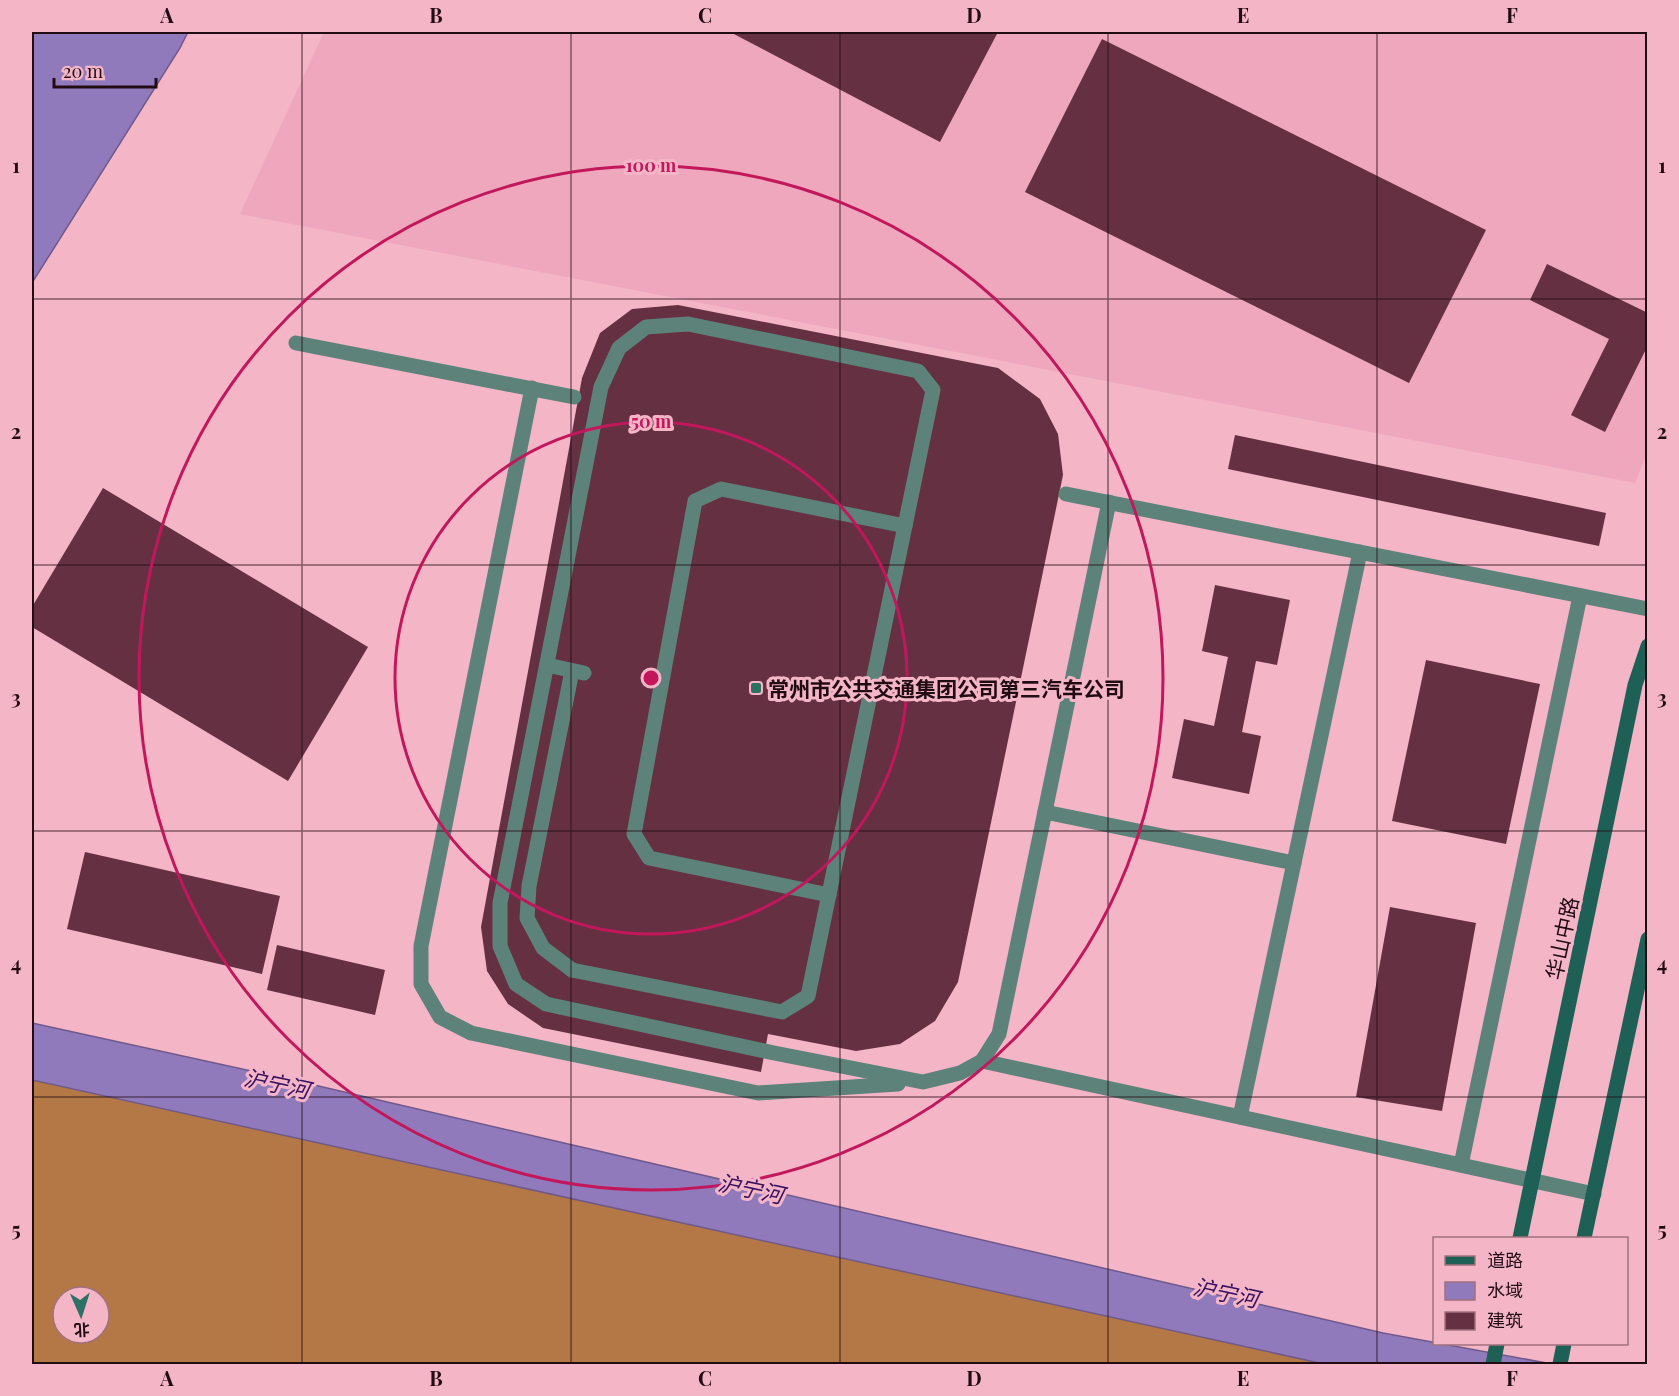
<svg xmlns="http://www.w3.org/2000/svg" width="1679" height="1396" font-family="'Playfair Display','Noto Sans SC',serif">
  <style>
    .built { fill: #eea7bd }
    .forest { fill: #b37845; fill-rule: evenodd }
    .water { fill: #917abc; stroke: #70598a; stroke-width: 1.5 }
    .building { fill: #643042 }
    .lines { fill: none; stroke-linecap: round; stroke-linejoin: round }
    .service { stroke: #5c827a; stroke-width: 15 }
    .secondary { stroke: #1e6055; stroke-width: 15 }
    .service-bridge { stroke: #5c827a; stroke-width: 15 }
    .grid { fill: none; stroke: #220c14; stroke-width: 1.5; stroke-opacity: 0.55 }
    .ring { fill: none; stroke: #c2185b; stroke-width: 3 }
    .poi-dot { fill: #2c7164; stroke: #f4b5c7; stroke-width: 2 }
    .labels { text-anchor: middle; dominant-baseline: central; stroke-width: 6; stroke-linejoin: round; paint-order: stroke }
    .poi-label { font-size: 21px; font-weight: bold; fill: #220c14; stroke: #f4b5c7; text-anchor: start }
    .street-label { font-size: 21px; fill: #220c14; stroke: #f4b5c7 }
    .water-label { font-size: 22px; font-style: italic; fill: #371161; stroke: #f4b5c7 }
    .centre { fill: #c2185b; stroke: #f4b5c7; stroke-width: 3 }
    .ring-label { font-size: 18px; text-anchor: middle; font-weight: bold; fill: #c2185b; stroke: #f4b5c7; stroke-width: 6; stroke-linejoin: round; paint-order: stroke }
    .neatline { fill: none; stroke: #220c14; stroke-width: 2 }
    .grid-label { font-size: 20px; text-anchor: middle; font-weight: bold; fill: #220c14 }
  </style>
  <rect width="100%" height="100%" fill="#f4b5c7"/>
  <path class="built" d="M324 32H1647V453L1635 483 240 214Z"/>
  <path class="forest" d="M32 1080 1324 1364H32ZM63 1297H99V1333H63Z"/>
  <g class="water">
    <path d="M32 32H188L180 48 32 283Z"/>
    <path d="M32 1023 297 1081 1383 1333 1552 1364H1324L32 1080Z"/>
  </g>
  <g class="building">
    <path d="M730 32H998L940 142Z"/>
    <path d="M1102 39 1486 230 1409 383 1025 192Z"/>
    <path d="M1547 264 1648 313V345L1605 432 1571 415 1609 339 1530 300Z"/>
    <path d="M678 305 998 368 1040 399 1058 434 1063 475 958 982 935 1021 900 1044 856 1051 768 1034 761 1072 543 1028 508 1004 487 971 481 927 582 378 600 333 632 309Z"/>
    <path d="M1235 435 1606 513 1599 546 1228 469Z"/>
    <path d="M103 488 368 647 288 781 32 627V607Z"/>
    <path d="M1215 585 1290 600 1277 665 1256 661 1242 732 1261 736 1249 794 1172 778 1184 719 1214 726 1228 657 1202 651Z"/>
    <path d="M1426 660 1540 684 1506 844 1392 821Z"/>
    <path d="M85 852 280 896 262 974 67 929Z"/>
    <path d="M1390 907 1476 923 1442 1111 1356 1097Z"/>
    <path d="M277 945 385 970 375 1015 267 990Z"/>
  </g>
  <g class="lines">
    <g class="service">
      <path d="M296 343 574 397"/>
      <path d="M532 388 421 946V984L440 1017 471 1033 758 1093 898 1084"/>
      <path d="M1066 494 1648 609"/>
      <path d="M567 561 500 903V946L516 984 546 1004 774 1053 923 1082 960 1073 982 1061 1594 1194"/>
      <path d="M547 665 584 673"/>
      <path d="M1045 812 1294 863"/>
      <path d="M829 895 649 858 634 834 695 501 721 489 905 526"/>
      <path d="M572 970 543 948 527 918 529 886 572 671"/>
      <path d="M982 1061 999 1034 1109 502"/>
      <path d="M1240 1117 1360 552"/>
      <path d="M1461 1165 1580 596"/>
    </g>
    <g class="secondary">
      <path d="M1520 1238 1635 685 1648 646"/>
      <path d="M1584 1238 1648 939"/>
      <path d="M1493 1364 1497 1344"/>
      <path d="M1560 1364 1564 1344"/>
    </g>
    <path class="service-bridge" d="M567 561 601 387 619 348 646 327 688 324 918 371 933 390 808 996 782 1012 572 970"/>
  </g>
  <path class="grid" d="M302 32V1364M571 32V1364M840 32V1364M1108 32V1364M1377 32V1364M32 299H1648M32 565H1648M32 831H1648M32 1097H1648"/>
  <g class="ring">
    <circle cx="651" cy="678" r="256"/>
    <circle cx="651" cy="678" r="512"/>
  </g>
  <rect class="poi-dot" x="750" y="682" width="12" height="12" rx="3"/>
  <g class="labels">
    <g class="poi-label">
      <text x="768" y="688">常州市公共交通集团公司第三汽车公司</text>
    </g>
    <g class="street-label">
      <text transform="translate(1561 938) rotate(-78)">华山中路</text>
    </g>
    <g class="water-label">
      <text transform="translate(277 1083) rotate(12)">沪宁河</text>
      <text transform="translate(751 1188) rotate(12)">沪宁河</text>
      <text transform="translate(1226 1292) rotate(12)">沪宁河</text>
    </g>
  </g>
  <circle cx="651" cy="678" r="9" class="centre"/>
  <g class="ring-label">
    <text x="651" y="172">100 m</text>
    <text x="651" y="428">50 m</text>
  </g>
  <rect width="1679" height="1396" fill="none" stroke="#f4b5c7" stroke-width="66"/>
  <rect x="1433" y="1237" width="195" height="108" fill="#f4b5c7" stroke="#a0717f" stroke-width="1.5"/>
  <rect x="1445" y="1256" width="30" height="9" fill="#1e6055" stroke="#a0717f" stroke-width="1.5"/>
  <text x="1487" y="1267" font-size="18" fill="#220c14">道路</text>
  <rect x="1445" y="1282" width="30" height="18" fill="#917abc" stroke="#a0717f" stroke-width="1.5"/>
  <text x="1487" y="1297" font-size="18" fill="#220c14">水域</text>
  <rect x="1445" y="1312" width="30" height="18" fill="#643042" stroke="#a0717f" stroke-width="1.5"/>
  <text x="1487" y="1327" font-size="18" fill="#220c14">建筑</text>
  <g transform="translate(81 1315) rotate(177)"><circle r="28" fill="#f4b5c7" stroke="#a0717f" stroke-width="1.5"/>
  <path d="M0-4.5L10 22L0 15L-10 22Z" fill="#2c7164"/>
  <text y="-9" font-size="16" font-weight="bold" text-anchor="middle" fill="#220c14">北</text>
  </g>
  <path d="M54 78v9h102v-9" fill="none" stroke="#220c14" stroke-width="3"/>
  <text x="63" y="78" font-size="18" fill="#220c14" stroke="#f4b5c7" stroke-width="4.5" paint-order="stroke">20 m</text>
  <rect x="33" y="33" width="1613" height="1330" class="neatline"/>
  <g class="grid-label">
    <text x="167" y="23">A</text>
    <text x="436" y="23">B</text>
    <text x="705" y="23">C</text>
    <text x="974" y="23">D</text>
    <text x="1243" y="23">E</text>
    <text x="1512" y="23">F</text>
    <text x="16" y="173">1</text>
    <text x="1662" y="173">1</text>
    <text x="16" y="439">2</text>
    <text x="1662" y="439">2</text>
    <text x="16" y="705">3</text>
    <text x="1662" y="705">3</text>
    <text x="16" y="971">4</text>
    <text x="1662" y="971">4</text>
    <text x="16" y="1237">5</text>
    <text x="1662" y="1237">5</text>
    <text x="167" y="1386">A</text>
    <text x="436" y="1386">B</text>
    <text x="705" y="1386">C</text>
    <text x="974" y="1386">D</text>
    <text x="1243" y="1386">E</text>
    <text x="1512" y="1386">F</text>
  </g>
</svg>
